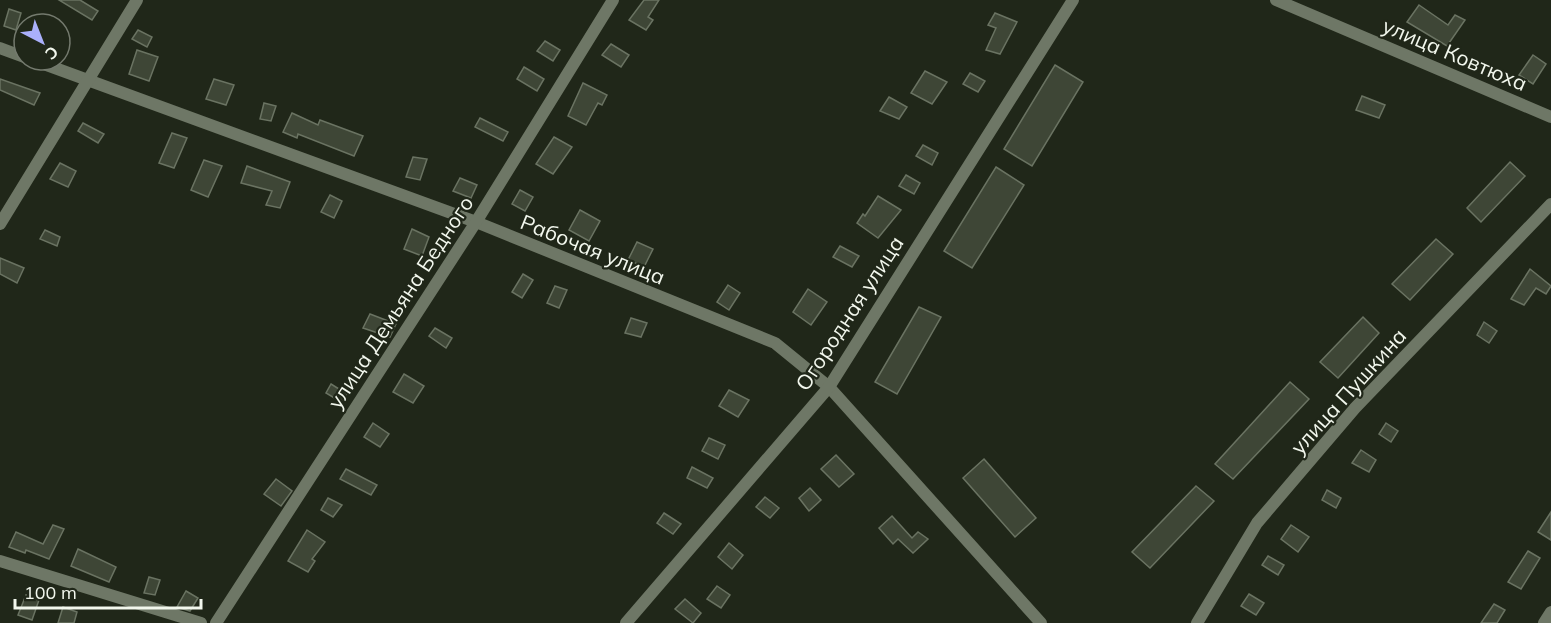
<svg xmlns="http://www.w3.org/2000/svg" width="1551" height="623" font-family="Mulish,sans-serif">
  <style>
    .building { fill: #3e4636; stroke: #6a7362; stroke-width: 1.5 }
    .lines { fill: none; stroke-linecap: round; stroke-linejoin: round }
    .street { stroke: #6e7766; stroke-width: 12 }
    .labels { text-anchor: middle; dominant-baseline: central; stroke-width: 4.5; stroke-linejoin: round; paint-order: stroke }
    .street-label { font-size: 21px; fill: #f2f7ed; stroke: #202719 }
  </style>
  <rect width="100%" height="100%" fill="#202719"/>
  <g class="building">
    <path d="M59 0H80L98 11 92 20Z"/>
    <path d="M644 0H659L648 17 653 20 646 30 629 20Z"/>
    <path d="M1419 5 1448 25 1455 15 1465 20 1447 46 1407 22Z"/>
    <path d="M9 9 21 13 16 30 4 26Z"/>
    <path d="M995 13 1017 22 1000 54 986 50 996 28 988 25Z"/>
    <path d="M138 30 152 37 147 47 132 39Z"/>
    <path d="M545 41 560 50 553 61 537 51Z"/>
    <path d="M611 44 629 55 621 67 602 55Z"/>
    <path d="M137 50 158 57 149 81 129 74Z"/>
    <path d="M1533 55 1546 64 1533 84 1519 75Z"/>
    <path d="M1055 65 1083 82 1032 166 1004 149Z"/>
    <path d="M524 67 544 79 537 91 517 79Z"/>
    <path d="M925 71 947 82 932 104 911 93Z"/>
    <path d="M970 73 985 81 978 92 963 84Z"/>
    <path d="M0 79 40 93 34 105 0 90Z"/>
    <path d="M214 79 234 85 226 105 206 99Z"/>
    <path d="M583 83 607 95 602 105 598 103 586 125 568 116Z"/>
    <path d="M1362 96 1385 105 1379 118 1356 110Z"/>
    <path d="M889 97 907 107 899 119 880 111Z"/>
    <path d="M264 103 276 106 271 121 260 119Z"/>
    <path d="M292 113 318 125 320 120 363 136 354 156 298 134 297 138 283 132Z"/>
    <path d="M480 118 508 132 503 141 475 127Z"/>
    <path d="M83 123 104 134 98 143 78 131Z"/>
    <path d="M172 133 187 138 174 168 159 163Z"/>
    <path d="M554 137 572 147 553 174 536 164Z"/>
    <path d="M923 145 938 153 932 165 916 156Z"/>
    <path d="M413 157 427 159 420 180 406 177Z"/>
    <path d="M204 160 222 166 208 197 191 190Z"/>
    <path d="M1510 162 1525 176 1481 222 1467 208Z"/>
    <path d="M60 163 76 171 68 187 50 179Z"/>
    <path d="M247 166 290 182 280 208 266 205 272 191 241 183Z"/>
    <path d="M996 167 1024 185 972 268 944 251Z"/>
    <path d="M906 175 920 183 914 194 899 186Z"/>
    <path d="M460 178 477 185 471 198 453 191Z"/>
    <path d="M520 190 533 197 525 211 512 204Z"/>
    <path d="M330 195 342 201 334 218 321 212Z"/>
    <path d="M878 196 901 210 878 238 857 223 863 214 865 216Z"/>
    <path d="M580 210 600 221 589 241 569 230Z"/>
    <path d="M412 229 429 237 422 256 404 249Z"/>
    <path d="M45 230 60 237 57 246 40 239Z"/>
    <path d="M1436 239 1453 254 1410 300 1392 284Z"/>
    <path d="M637 242 653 249 644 267 628 260Z"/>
    <path d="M840 246 859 256 852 267 833 257Z"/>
    <path d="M0 258 24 268 17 283 0 274Z"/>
    <path d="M1530 269 1551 286 1546 294 1536 288 1524 305 1511 299Z"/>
    <path d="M523 274 533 280 522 298 512 292Z"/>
    <path d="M728 285 740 293 729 310 717 302Z"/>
    <path d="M555 286 567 290 559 308 547 303Z"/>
    <path d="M808 289 827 302 811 325 793 312Z"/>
    <path d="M919 307 941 317 897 394 875 382Z"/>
    <path d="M370 314 396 324 390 337 363 328Z"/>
    <path d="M1363 317 1379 333 1338 378 1320 362Z"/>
    <path d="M631 318 647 323 641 337 625 333Z"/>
    <path d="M1484 322 1497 331 1489 343 1477 335Z"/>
    <path d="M435 328 452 338 446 348 429 336Z"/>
    <path d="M404 374 424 386 413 403 393 392Z"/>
    <path d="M1290 382 1309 399 1233 479 1215 464Z"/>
    <path d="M331 384 347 394 341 402 326 393Z"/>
    <path d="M729 390 749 400 738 417 719 406Z"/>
    <path d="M373 423 389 434 380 447 364 437Z"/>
    <path d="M1386 423 1398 431 1391 442 1379 434Z"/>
    <path d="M709 438 725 445 718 459 702 451Z"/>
    <path d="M1361 450 1376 460 1369 472 1352 463Z"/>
    <path d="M836 455 854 474 839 487 821 469Z"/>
    <path d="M984 459 1036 518 1015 537 963 478Z"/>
    <path d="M692 467 713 478 707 488 687 478Z"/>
    <path d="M346 469 377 485 371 495 340 479Z"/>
    <path d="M276 479 292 491 281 506 264 494Z"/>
    <path d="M1196 486 1214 501 1150 568 1132 552Z"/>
    <path d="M810 488 821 500 809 511 799 498Z"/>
    <path d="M1327 490 1341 498 1336 508 1322 500Z"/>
    <path d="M765 497 779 508 770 518 756 507Z"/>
    <path d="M328 498 342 505 333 517 321 510Z"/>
    <path d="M1551 512V540L1538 532Z"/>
    <path d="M664 513 681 524 673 534 657 523Z"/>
    <path d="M892 516 912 538 918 532 928 539 913 553 898 539 893 544 879 528Z"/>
    <path d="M53 525 64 529 49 559 26 550 25 553 9 547 16 532 43 544Z"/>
    <path d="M1291 525 1309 537 1298 552 1281 539Z"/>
    <path d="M307 530 325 542 312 559 315 561 308 572 288 561Z"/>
    <path d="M729 543 743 555 732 569 718 557Z"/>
    <path d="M78 549 116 567 109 582 71 566Z"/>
    <path d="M1528 551 1540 558 1521 589 1508 582Z"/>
    <path d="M1268 556 1284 565 1278 575 1262 565Z"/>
    <path d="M149 577 160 580 155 595 144 593Z"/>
    <path d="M717 586 730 595 721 608 707 599Z"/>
    <path d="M186 591 198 598 190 611 177 607Z"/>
    <path d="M1249 594 1264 603 1256 615 1241 606Z"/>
    <path d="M26 595 39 600 32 620 18 615Z"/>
    <path d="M685 599 701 613 693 623 675 609Z"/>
    <path d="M1494 604 1505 610 1497 623H1481Z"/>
    <path d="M63 607 77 612 74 623H58Z"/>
  </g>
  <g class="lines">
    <g class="street">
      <path d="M1276 0 1551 117"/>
      <path d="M0 48 24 57"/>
      <path d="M33 60 476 222 775 343 829 387 1041 623"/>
      <path d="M0 224 137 0"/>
      <path d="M0 561 201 623"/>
      <path d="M216 623 476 222 613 0"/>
      <path d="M626 623 829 387 1073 0"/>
      <path d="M1197 623 1257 523 1355 408 1551 204"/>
      <path d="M1544 623 1551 612"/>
    </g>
  </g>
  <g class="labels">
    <g class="street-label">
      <text transform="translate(1455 54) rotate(23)">улица Ковтюха</text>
      <text transform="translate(593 249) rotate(22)">Рабочая улица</text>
      <text transform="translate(400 302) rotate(-57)">улица Демьяна Бедного</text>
      <text transform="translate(849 313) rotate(-57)">Огородная улица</text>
      <text transform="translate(1348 391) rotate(-48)">улица Пушкина</text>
    </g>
  </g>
  <g transform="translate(42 42) rotate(138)"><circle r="28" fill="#202719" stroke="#747a6e" stroke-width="1.5"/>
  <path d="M0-4.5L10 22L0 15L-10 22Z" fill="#aab0fb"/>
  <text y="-9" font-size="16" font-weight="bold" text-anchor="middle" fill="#f2f7ed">С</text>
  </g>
  <path d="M15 599v9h186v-9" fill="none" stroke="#f2f7ed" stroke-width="3"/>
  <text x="24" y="599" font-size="18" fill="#f2f7ed" stroke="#202719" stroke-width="4.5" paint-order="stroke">100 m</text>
</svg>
